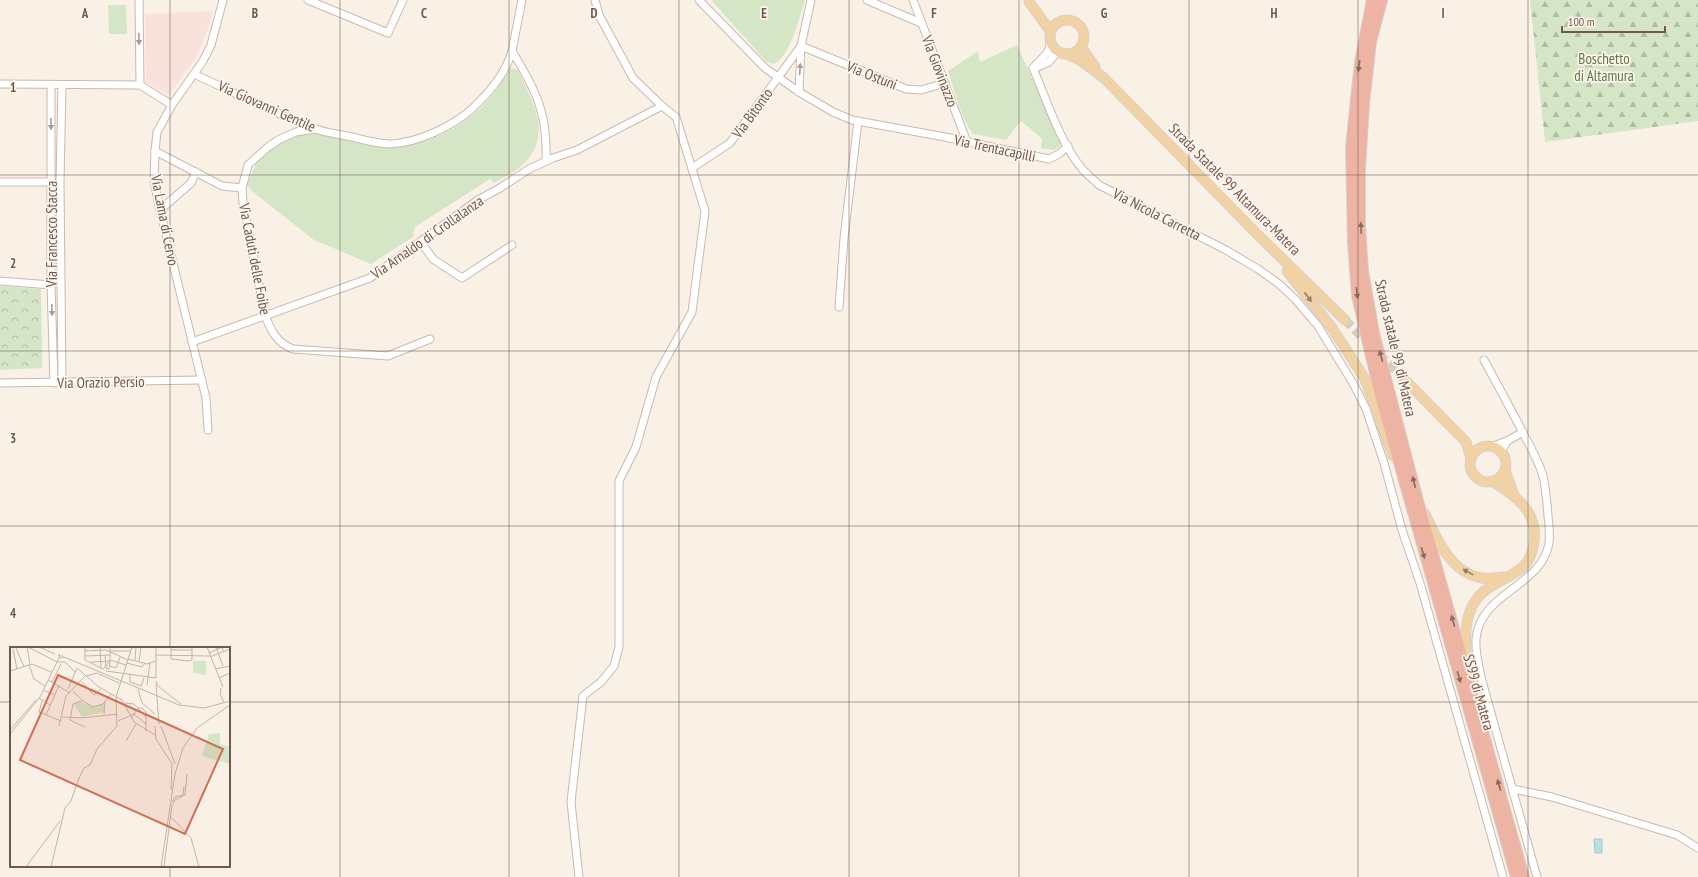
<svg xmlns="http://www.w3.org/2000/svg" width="1698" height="877" font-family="'PT Sans Narrow',sans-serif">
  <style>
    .commercial { fill: #f9e2db }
    .grass { fill: #d4e6c6 }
    .forest { fill: url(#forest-firs) }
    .park { fill: url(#park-crowns) }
    .water { fill: url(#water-ripples); stroke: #a4ccd2 }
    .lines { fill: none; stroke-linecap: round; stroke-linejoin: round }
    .major-tunnel { stroke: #d8cbc0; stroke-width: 9; stroke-dasharray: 9 4.5; stroke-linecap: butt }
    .minor-casing { stroke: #cab9ad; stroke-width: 9 }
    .major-casing { stroke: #d7d0cd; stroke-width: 11 }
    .highway-casing { stroke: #d7d0cd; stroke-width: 12 }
    .minor { stroke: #fff; stroke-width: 7 }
    .major { stroke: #f1d2a5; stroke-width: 9 }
    .highway { stroke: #edb3a3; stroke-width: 10 }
    .oneway { fill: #a99b95 }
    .oneway2 { fill: #896a5f }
    .oneway3 { fill: #977d68 }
    .grid { fill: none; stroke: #70584e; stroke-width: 1; stroke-opacity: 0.55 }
    .labels { text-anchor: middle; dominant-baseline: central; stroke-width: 3.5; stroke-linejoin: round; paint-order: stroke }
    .park-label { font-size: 15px; fill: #5a7a4a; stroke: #fdf5ec }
    .street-label { font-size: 15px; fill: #70584e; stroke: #fdf5ec }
    .inset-road { fill: none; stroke: #c3b4a9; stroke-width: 1 }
    .view { fill: #d16e58; fill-opacity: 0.15; stroke: #d16e58; stroke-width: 2 }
    .inset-edge { fill: none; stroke: #70584e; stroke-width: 2 }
    .grid-label { font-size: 13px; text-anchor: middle; font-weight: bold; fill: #70584e; stroke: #fdf5ec; stroke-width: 3.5; stroke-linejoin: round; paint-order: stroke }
  </style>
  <defs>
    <pattern id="forest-firs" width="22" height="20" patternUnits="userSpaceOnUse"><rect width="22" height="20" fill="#d4e6c6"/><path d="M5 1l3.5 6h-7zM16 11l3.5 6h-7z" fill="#b0bda3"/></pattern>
    <pattern id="park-crowns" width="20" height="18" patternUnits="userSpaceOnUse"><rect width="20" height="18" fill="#d4e6c6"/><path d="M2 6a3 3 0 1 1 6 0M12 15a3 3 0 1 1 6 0" fill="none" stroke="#b0bda3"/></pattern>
    <pattern id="water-ripples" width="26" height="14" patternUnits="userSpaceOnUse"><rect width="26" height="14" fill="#bcdde1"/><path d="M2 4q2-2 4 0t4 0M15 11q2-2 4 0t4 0" fill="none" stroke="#9db6b9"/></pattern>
  </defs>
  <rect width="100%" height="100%" fill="#faf1e6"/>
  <path class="commercial" d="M213 11 206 35 196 58 169 95 146 82 145 14Z"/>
  <g class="grass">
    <path d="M711 0H805C799 18 791 55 774 64L767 62Z"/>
    <path d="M108 5H126L127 34H109Z"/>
    <path d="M1017 45 1061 143 1059 147 1054 150 1041 148 1042 139 1021 121 1006 140 973 134C960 116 955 92 948 71L978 51 980 62Z"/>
    <path d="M511 68 518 70C533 103 555 137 520 167 513 173 503 178 494 183L490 179 415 227 413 237 371 264 314 240 253 192 247 185C251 174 256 162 264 153 275 143 296 132 311 133 339 135 364 149 395 147 427 145 461 128 484 105 494 95 503 81 511 68Z"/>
  </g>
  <path class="forest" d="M1530 0H1698V121L1545 142Z"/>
  <path class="park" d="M0 286 41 289 42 368 0 370Z"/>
  <path class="water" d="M1594 839H1602V853H1595Z"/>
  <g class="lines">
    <g class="major-tunnel">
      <path d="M1345 320 1370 345"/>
      <path d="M1379 354 1406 381"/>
    </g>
    <g class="minor-casing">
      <g id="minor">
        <path d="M139 0 140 85"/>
        <path d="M308 0 388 33 403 0"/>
        <path d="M699 0 765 68 799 92 833 112 852 120 945 137 1049 159 1059 154 1068 146"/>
        <path d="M867 0 921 23"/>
        <path d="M913 0 967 142"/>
        <path d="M801 46 906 89 921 90 945 83"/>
        <path d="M512 51C536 90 548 114 546 161"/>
        <path d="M1033 68C1047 101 1060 143 1083 170 1088 175 1094 180 1099 185L1226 250 1258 269 1279 284 1295 299 1318 326 1354 385 1366 409 1384 463 1402 530 1420 583 1503 877"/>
        <path d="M1033 68 1048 52 1051 42"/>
        <path d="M1035 68 1049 62 1058 51"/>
        <path d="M194 74C233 92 272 112 313 128 325 133 339 134 352 137 364 140 377 144 390 144 418 143 453 126 473 108 490 92 506 73 512 51L522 0"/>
        <path d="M0 84 140 85 172 105"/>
        <path d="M51 85V285L54 383"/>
        <path d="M62 85 60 182 62 382"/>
        <path d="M799 92 801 46 811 0"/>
        <path d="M314 129 296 132 280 139 268 147 248 165 242 188 243 203 265 315C271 331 277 343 293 349L388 356 430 339"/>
        <path d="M155 151 222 186 242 188"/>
        <path d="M692 168 730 143 801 46"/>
        <path d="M0 182H52"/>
        <path d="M160 210 191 183 196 172"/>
        <path d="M421 242 433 259 462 278 512 245"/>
        <path d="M0 281 51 285"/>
        <path d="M839 307 844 238 858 121"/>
        <path d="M192 342 370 278 478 200 500 188 529 169 553 158 577 150 662 106"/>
        <path d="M1484 360C1496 382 1508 404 1520 427 1528 443 1538 459 1543 476 1546 489 1547 502 1548 516 1549 524 1550 534 1549 543 1542 587 1480 592 1476 639 1475 653 1479 667 1482 681L1537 877"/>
        <path d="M0 383 202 380"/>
        <path d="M208 430 206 398 160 210 154 181 155 151 157 132 172 105 203 61 211 45 223 0"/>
        <path d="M1491 447 1507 441 1523 432"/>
        <path d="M1501 452 1507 441"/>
        <path d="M1513 789 1552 797 1677 835 1698 848"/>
        <path d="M579 877 571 802 583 696 601 682 614 666 619 647V481L636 447 656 377 692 312 705 211 676 117 662 106 633 78 599 15 595 0"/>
      </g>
    </g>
    <g class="major-casing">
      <g id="major">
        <path d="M1029 2 1051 32"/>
        <circle cx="1067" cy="37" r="17"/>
        <path d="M1081 47 1095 67"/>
        <path d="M1064 53 1080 60 1104 78 1257 234 1345 320"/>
        <path d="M1287 271 1332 328 1365 379 1393 456"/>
        <path d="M1406 381 1466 442 1471 459"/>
        <circle cx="1488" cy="464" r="18"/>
        <path d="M1505 470 1514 495"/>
        <path d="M1425 514C1437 540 1451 573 1482 578 1489 579 1497 577 1504 577"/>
        <path d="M1467 666C1466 644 1462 619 1476 600 1488 583 1508 580 1523 567 1529 561 1533 551 1534 542 1538 511 1516 496 1492 481"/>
      </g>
    </g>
    <g class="highway-casing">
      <g id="highway">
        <path d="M1372 0 1360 62 1351 147 1353 243 1357 296 1381 399 1516 877"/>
        <path d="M1382 0 1371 42 1364 104 1360 169V226L1363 271 1374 333 1417 497 1524 877"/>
      </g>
    </g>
    <use href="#minor" class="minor"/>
    <use href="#major" class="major"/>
    <use href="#highway" class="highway"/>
  </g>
  <defs><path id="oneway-solid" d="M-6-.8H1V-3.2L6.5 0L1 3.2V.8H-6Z"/></defs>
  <g class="oneway">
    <use href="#oneway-solid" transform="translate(139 39) rotate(89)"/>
    <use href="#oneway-solid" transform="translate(800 69) rotate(-87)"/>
    <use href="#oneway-solid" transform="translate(51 124) rotate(89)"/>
    <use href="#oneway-solid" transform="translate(52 310) rotate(88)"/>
  </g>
  <g class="oneway2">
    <use href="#oneway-solid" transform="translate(1359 66) rotate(97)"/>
    <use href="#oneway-solid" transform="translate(1361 228) rotate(-92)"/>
    <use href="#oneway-solid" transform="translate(1357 293) rotate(83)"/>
    <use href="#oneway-solid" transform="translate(1381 356) rotate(-105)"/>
    <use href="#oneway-solid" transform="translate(1414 482) rotate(-104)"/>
    <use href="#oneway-solid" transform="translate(1423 553) rotate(74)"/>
    <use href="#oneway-solid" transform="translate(1453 621) rotate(-106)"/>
    <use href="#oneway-solid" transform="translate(1459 677) rotate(74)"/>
    <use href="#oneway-solid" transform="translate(1499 785) rotate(-106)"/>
  </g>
  <g class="oneway3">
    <use href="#oneway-solid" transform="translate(1308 297) rotate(53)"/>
    <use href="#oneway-solid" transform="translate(1468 572) rotate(-151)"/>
  </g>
  <path class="grid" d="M170 0V648M340 0V877M509 0V877M679 0V877M849 0V877M1019 0V877M1189 0V877M1358 0V877M1528 0V877M0 175H1698M0 351H1698M0 526H1698M0 702H11M229 702H1698M170 866V877"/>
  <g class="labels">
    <g class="park-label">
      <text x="1604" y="58">Boschetto<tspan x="1604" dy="17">di Altamura</tspan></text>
    </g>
    <g class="street-label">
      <text transform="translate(940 71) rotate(69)">Via Giovinazzo</text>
      <text transform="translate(872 75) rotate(22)">Via Ostuni</text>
      <text transform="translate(267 106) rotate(24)">Via Giovanni Gentile</text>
      <text transform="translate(752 113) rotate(-54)">Via Bitonto</text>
      <text transform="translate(995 148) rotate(12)">Via Trentacapilli</text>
      <text transform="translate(1235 189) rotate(45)">Strada Statale 99 Altamura-Matera</text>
      <text transform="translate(1157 214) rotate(27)">Via Nicola Carretta</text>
      <text transform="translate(165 220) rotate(79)">Via Lama di Cervo</text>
      <text transform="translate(51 234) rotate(-90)">Via Francesco Stacca</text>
      <text transform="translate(427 237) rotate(-35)">Via Arnaldo di Crollalanza</text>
      <text transform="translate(255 259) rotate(79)">Via Caduti delle Foibe</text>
      <text transform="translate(1396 348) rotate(77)">Strada statale 99 di Matera</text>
      <text transform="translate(101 382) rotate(-1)">Via Orazio Persio</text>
      <text transform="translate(1479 692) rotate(74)">SS99 di Matera</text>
    </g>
  </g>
  <g transform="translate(10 647)">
    <rect width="220" height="220" fill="#faf1e6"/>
    <path d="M67 54 83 60 94 57V65L72 70 64 58Z" fill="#d4e6c6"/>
    <path d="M210 86V97L220 100V117L192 109 199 87Z" fill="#d4e6c6"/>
    <path d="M183 14H196V28L183 26Z" fill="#d4e6c6"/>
    <path class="inset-road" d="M17 0 20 17M18 0 47 15H55L65 25M29 0 45 7M90 0 91 21M161 0V12L178 14 182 13V0M197 0 213 40M206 0 213 19M6 1 14 20M75 1V13L93 22 100 14V0M3 2 7 22M161 3H182M75 4 96 3 118 13M100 4H121M199 6 212 0 213 4M95 8 96 21M146 8 200 9M75 9 100 8M50 10 49 7V10L50 11 54 10 51 8M54 10 169 58 194 61 220 54M200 10 220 2M118 12 137 17 146 14M100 13 116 18M125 13 126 0M129 14 131 0M81 15 100 14 99 22 96 21M117 16 132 20 135 16M100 19 106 21 110 10M205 22 220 19M0 24 19 18M96 24 146 31M120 27V35L131 39 134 31M76 29 87 26 109 36M146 31V0M209 31 220 26M38 33 60 46M146 34 148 39 171 57M42 35 51 17M72 35 84 48 91 42M146 37 149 77M137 38 140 16M35 39 24 32 19 18 22 17 41 25M211 41 210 47 214 55M58 42 67 21 89 40 112 53 124 75 145 88M128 42 132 56 145 67M33 43 45 48M63 44 73 54 83 60 93 57 101 47M29 51 40 58M32 54 29 65 51 74M72 54 63 57 60 73 75 80M115 56 124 57 136 70M128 61H132L136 65V84M94 67 95 55M124 67 136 77M36 68 49 38M52 70 72 71 107 67M121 72 128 61M108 74 124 67M49 79 56 49 75 29M145 79 146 92 162 117 161 143M151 79 165 117M0 83 26 53M0 87 30 50 49 11M116 94 126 77M162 155 165 150 173 148 174 139M161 170 181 191 189 220M16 220 50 174M41 220 55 161 61 154 69 131 74 121 80 118 87 102 107 79 106 50 122 0M151 220 165 127 173 101 187 81 220 58M154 220 162 158 165 153 175 148 177 127"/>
    <path class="view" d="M48 28 213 102 175 187 10 113Z"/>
    <rect width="220" height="220" class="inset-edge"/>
  </g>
  <g class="grid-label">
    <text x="85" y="18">A</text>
    <text x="255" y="18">B</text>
    <text x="424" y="18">C</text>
    <text x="594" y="18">D</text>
    <text x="764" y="18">E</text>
    <text x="934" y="18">F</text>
    <text x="1104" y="18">G</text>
    <text x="1274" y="18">H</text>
    <text x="1443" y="18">I</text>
    <text x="13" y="92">1</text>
    <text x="13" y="268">2</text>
    <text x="13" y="443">3</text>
    <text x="13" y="618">4</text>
  </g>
  <path d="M1562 26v6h103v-6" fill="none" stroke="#70584e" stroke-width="2"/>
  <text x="1568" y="26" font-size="12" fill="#70584e" stroke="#fdf5ec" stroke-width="3" paint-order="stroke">100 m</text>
</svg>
